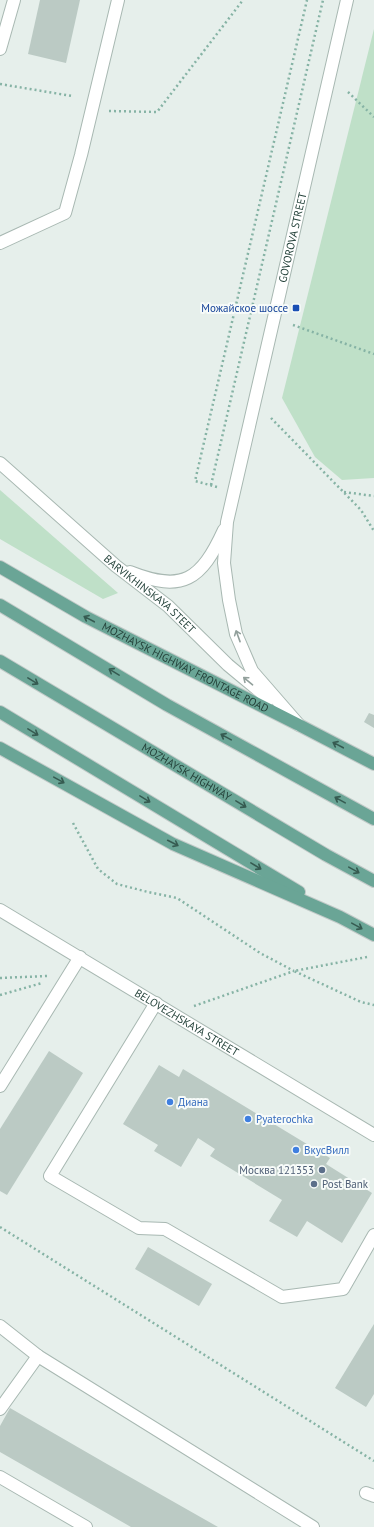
<svg xmlns="http://www.w3.org/2000/svg" width="374" height="1527" font-family="'PT Sans',sans-serif">
  <style>
    .green { fill: #bfe0c8 }
    .building { fill: #bbcac4 }
    .lines { fill: none; stroke-linecap: round; stroke-linejoin: round }
    .minor-casing { stroke: #a8b8b2; stroke-width: 14 }
    .major-casing { stroke: #c2cac8; stroke-width: 14 }
    .path { stroke: #86b3a5; stroke-width: 2.5; stroke-dasharray: 2 3; stroke-linecap: butt }
    .minor { stroke: #fff; stroke-width: 12 }
    .major { stroke: #6aa596; stroke-width: 12 }
    .oneway { stroke: #365b51 }
    .oneway2 { stroke: #92a09c }
    .transit-dot { fill: #1a4fb4; stroke: #f7fbf9; stroke-width: 1.5 }
    .shop-dot { fill: #3f7fe0; stroke: #f7fbf9; stroke-width: 1.5 }
    .service-dot { fill: #5c6f8a; stroke: #f7fbf9; stroke-width: 1.5 }
    .labels { text-anchor: middle; dominant-baseline: central; stroke-width: 4; stroke-linejoin: round; paint-order: stroke }
    .street-label { font-size: 11px; fill: #24423a; stroke: #f7fbf9 }
    .transit-label { font-size: 11px; fill: #164399; stroke: #f7fbf9; text-anchor: end }
    .shop-label { font-size: 11px; fill: #366cbe; stroke: #f7fbf9; text-anchor: start }
    .service-label { font-size: 11px; fill: #4e5e75; stroke: #f7fbf9; text-anchor: end }
  </style>
  <rect width="100%" height="100%" fill="#e6efeb"/>
  <g class="green">
    <path d="M374 29V478L342 480 315 457 282 398Z"/>
    <path d="M0 490 118 593 103 599 0 539Z"/>
  </g>
  <g class="building">
    <path d="M40 0H80L66 63 28 54Z"/>
    <path d="M369 713 374 715V728L364 722Z"/>
    <path d="M49 1051 83 1073 7 1195 0 1191V1129Z"/>
    <path d="M159 1065 179 1077 183 1069 330 1158 326 1164 372 1193 342 1243 307 1221 297 1237 269 1221 282 1200 210 1156 215 1149 198 1138 181 1167 154 1151 158 1145 123 1124Z"/>
    <path d="M148 1247 212 1284 199 1306 135 1269Z"/>
    <path d="M374 1324V1394L366 1407 335 1388Z"/>
    <path d="M10 1408 107 1464 218 1527H131L0 1452V1426Z"/>
  </g>
  <g class="lines">
    <g class="minor-casing">
      <g id="minor">
        <path d="M0 49 14 0"/>
        <path d="M0 243 65 213 81 155 118 0"/>
        <path id="s1" d="M0 463 116 566 168 606 228 665 269 699"/>
        <path d="M130 572C183 593 201 580 224 530"/>
        <path id="s2" d="M299 725 252 671 236 634 229 600 224 563 227 522 347 0"/>
        <path id="s3" d="M0 910 374 1135"/>
        <path d="M156 1003 50 1176 139 1228 165 1229 282 1297 343 1289 374 1235"/>
        <path d="M0 1086 80 957"/>
        <path d="M0 1326 38 1356 313 1527"/>
        <path d="M0 1409 38 1356"/>
        <path d="M0 1477 86 1527"/>
        <path d="M366 1493 374 1496"/>
      </g>
    </g>
    <g class="major-casing">
      <g id="major">
        <path id="s4" d="M0 567 86 617 299 725 374 764"/>
        <path d="M0 605 167 705 374 819"/>
        <path id="s5" d="M0 661 326 855 374 881"/>
        <path d="M0 712 299 892"/>
        <path d="M0 748 173 844 340 917 374 935"/>
      </g>
    </g>
    <g class="path">
      <path d="M0 84 72 96"/>
      <path d="M348 92 374 117"/>
      <path d="M109 111 157 112 243 0"/>
      <path d="M293 325 374 354"/>
      <path d="M271 418 361 510 374 531"/>
      <path d="M211 485 323 0"/>
      <path d="M217 487 195 481 307 0"/>
      <path d="M344 492 374 496"/>
      <path d="M73 823 98 869 117 884 148 892 177 898 260 953 294 971"/>
      <path d="M367 957 294 971 361 1002 374 1005"/>
      <path d="M0 978 47 976"/>
      <path d="M0 995 42 983"/>
      <path d="M194 1006 294 971"/>
      <path d="M0 1227 374 1461"/>
    </g>
    <use href="#minor" class="minor"/>
    <use href="#major" class="major"/>
  </g>
  <defs><path id="oneway-shaft" d="M-6 0H5M1.5-3L5.5 0L1.5 3" fill="none" stroke-width="1.6" stroke-linecap="round" stroke-linejoin="round"/></defs>
  <g class="oneway">
    <use href="#oneway-shaft" transform="translate(89 619) rotate(-152)"/>
    <use href="#oneway-shaft" transform="translate(114 672) rotate(-149)"/>
    <use href="#oneway-shaft" transform="translate(33 681) rotate(31)"/>
    <use href="#oneway-shaft" transform="translate(33 732) rotate(31)"/>
    <use href="#oneway-shaft" transform="translate(226 737) rotate(-151)"/>
    <use href="#oneway-shaft" transform="translate(338 745) rotate(-152)"/>
    <use href="#oneway-shaft" transform="translate(59 780) rotate(29)"/>
    <use href="#oneway-shaft" transform="translate(145 799) rotate(31)"/>
    <use href="#oneway-shaft" transform="translate(340 800) rotate(-151)"/>
    <use href="#oneway-shaft" transform="translate(241 804) rotate(31)"/>
    <use href="#oneway-shaft" transform="translate(173 843) rotate(27)"/>
    <use href="#oneway-shaft" transform="translate(256 866) rotate(31)"/>
    <use href="#oneway-shaft" transform="translate(354 870) rotate(29)"/>
    <use href="#oneway-shaft" transform="translate(357 926) rotate(29)"/>
  </g>
  <g class="oneway2">
    <use href="#oneway-shaft" transform="translate(238 636) rotate(-110)"/>
    <use href="#oneway-shaft" transform="translate(248 681) rotate(-140)"/>
  </g>
  <rect class="transit-dot" x="292" y="304" width="8" height="8" rx="2"/>
  <g class="shop-dot">
    <circle cx="170" cy="1102" r="4"/>
    <circle cx="248" cy="1119" r="4"/>
    <circle cx="296" cy="1150" r="4"/>
  </g>
  <g class="service-dot">
    <circle cx="322" cy="1170" r="4"/>
    <circle cx="314" cy="1184" r="4"/>
  </g>
  <g class="labels">
    <g class="street-label">
      <text stroke="none"><textPath href="#s2" startOffset="517">GOVOROVA STREET</textPath></text>
      <text stroke="none"><textPath href="#s1" startOffset="199">BARVIKHINSKAYA STEET</textPath></text>
      <text stroke="none"><textPath href="#s4" startOffset="211">MOZHAYSK HIGHWAY FRONTAGE ROAD</textPath></text>
      <text stroke="none"><textPath href="#s5" startOffset="217">MOZHAYSK HIGHWAY</textPath></text>
      <text stroke="none"><textPath href="#s3" startOffset="218">BELOVEZHSKAYA STREET</textPath></text>
    </g>
    <g class="transit-label">
      <text x="288" y="308">Можайское шоссе</text>
    </g>
    <g class="shop-label">
      <text x="178" y="1102">Диана</text>
      <text x="256" y="1119">Pyaterochka</text>
      <text x="304" y="1150">ВкусВилл</text>
    </g>
    <g class="service-label">
      <text x="314" y="1170">Москва 121353</text>
      <text x="322" y="1184" text-anchor="start">Post Bank</text>
    </g>
  </g>
</svg>
